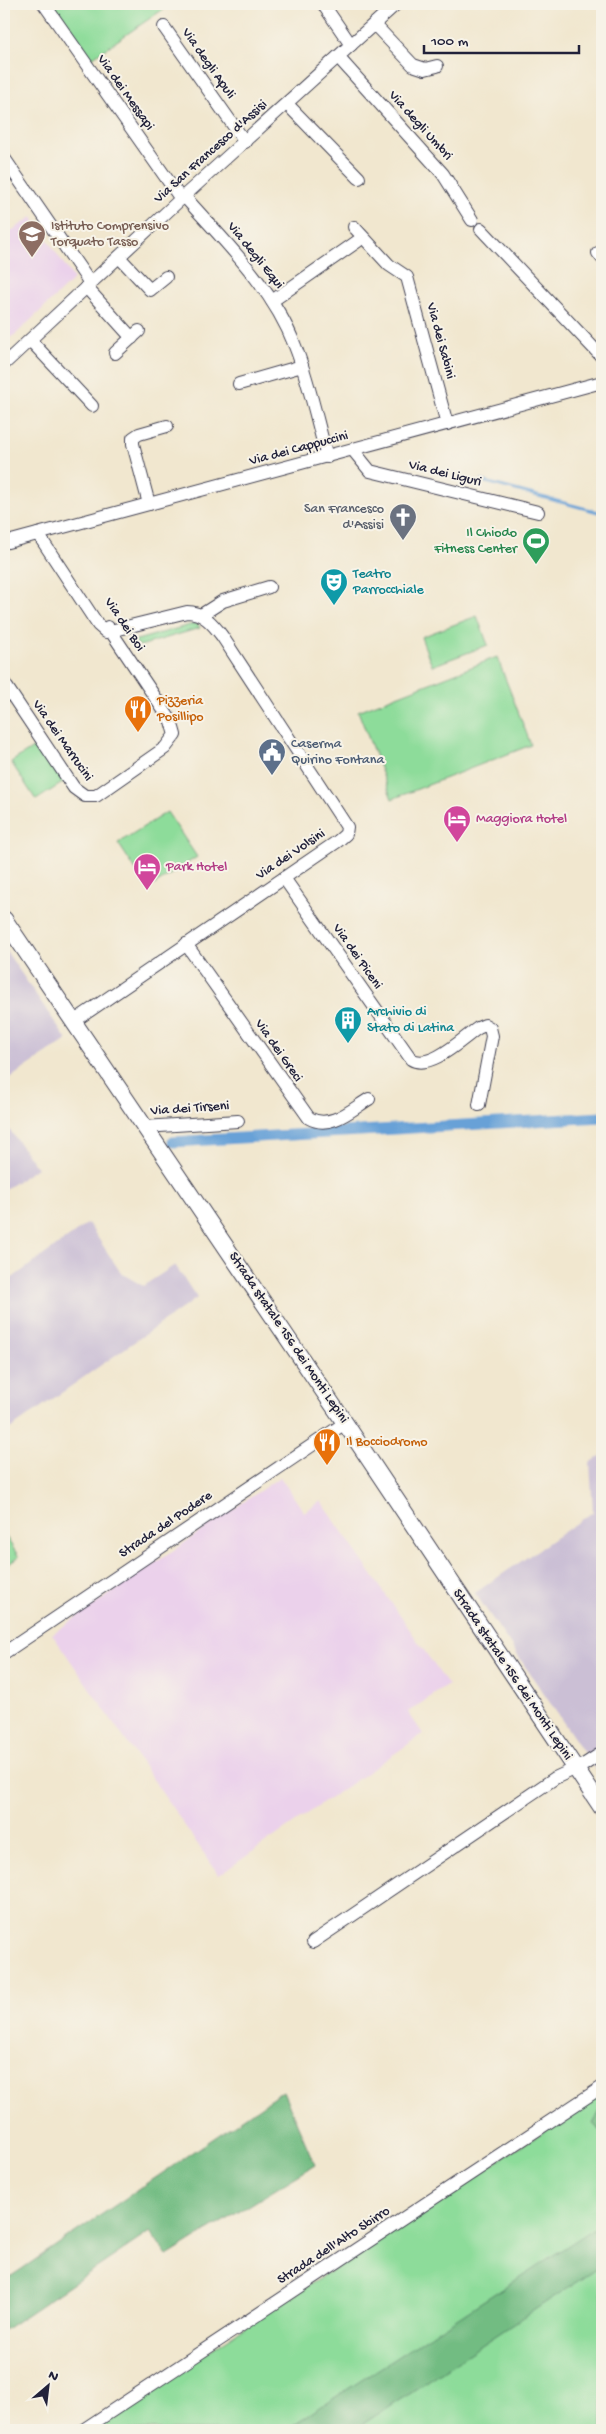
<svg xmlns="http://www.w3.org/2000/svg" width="606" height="2434" font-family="'Gochi Hand',sans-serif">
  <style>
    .built { fill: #ebd1eb }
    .industrial { fill: #cbbfd5 }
    .green { fill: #8ddc9a; stroke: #587f6a }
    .forest { fill: #72bc82; stroke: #4a6f5e }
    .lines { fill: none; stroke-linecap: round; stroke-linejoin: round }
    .stream { stroke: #67a1d7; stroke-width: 3 }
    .canal { stroke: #67a1d7; stroke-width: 11 }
    .minor-casing { stroke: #414051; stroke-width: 14 }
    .major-casing { stroke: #414051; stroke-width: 18 }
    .minor { stroke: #fff; stroke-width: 12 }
    .major { stroke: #fff; stroke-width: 16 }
    .labels { text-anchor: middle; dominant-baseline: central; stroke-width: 4; stroke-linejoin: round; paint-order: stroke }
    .street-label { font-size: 14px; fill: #22223b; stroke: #f7f3e8 }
    .education-label { font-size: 14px; fill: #785e54; stroke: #f7f3e8; text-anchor: start }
    .worship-label { font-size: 14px; fill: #5b616d; stroke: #f7f3e8; text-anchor: end }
    .leisure-label { font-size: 14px; fill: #27864d; stroke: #f7f3e8; text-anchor: end }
    .culture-label { font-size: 14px; fill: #0d838f; stroke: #f7f3e8; text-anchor: start }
    .food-label { font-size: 14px; fill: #c56008; stroke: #f7f3e8; text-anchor: start }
    .service-label { font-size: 14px; fill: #4e5e75; stroke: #f7f3e8; text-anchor: start }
    .hotel-label { font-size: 14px; fill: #b23c85; stroke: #f7f3e8; text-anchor: start }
  </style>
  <rect width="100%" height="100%" fill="#f7f3e8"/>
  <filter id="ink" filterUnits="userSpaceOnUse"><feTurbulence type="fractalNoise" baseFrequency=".02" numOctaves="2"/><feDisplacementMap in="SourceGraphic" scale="10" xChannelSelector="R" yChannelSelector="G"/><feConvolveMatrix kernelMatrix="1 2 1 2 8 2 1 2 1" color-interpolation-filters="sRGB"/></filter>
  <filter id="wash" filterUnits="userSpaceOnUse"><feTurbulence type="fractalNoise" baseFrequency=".0096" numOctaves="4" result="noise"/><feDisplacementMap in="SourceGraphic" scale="20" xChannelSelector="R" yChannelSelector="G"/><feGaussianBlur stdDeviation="1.12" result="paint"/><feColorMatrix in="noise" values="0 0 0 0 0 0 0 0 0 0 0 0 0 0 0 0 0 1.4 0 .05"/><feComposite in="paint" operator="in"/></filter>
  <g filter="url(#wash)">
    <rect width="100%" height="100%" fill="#f1e7cf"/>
    <g class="built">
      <path d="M32 217 74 279 16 334 4 341V236Z"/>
      <path d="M280 1477 304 1512 321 1501 448 1685 408 1712 423 1734 219 1875 52 1634Z"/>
    </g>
    <g class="industrial">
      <path d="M4 948 67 1040 4 1082Z"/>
      <path d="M4 1122 37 1168 4 1190Z"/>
      <path d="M88 1223 121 1273 143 1286 175 1265 197 1298 4 1433V1269L11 1279Z"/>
      <path d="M602 1455V1779L475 1593 593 1512 590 1463Z"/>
    </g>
    <g class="green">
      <path d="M46 4H171L86 62Z"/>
      <path d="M477 616 488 645 432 666 421 637Z"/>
      <path d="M197 623 200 628 140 646 133 641Z"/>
      <path d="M497 657 531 745 392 799 358 711Z"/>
      <path d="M39 744 64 782 36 800 11 762Z"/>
      <path d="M167 812 197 857 148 889 118 843Z"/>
      <path d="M4 1534 19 1557 4 1567Z"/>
      <path d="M602 2093V2430H88Z"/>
    </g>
    <g class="forest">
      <path d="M283 2091 315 2165 167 2256 150 2232 4 2330V2281Z"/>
      <path d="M602 2107V2132L593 2124Z"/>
      <path d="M602 2186V2265L354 2430H285L601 2224 600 2192Z"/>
    </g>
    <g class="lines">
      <path class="stream" d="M482 481 602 513"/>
      <path class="canal" d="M173 1142 602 1117"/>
    </g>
  </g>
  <g filter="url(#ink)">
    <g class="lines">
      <g class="minor-casing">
        <g id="minor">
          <path d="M44 4 181 199"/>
          <path d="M323 4 351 45"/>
          <path d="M374 24 413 65 425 69 437 66"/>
          <path d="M164 27 245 142"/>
          <path d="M338 57 443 174 472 220"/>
          <path d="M287 104 359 178"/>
          <path d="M4 158 90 283"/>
          <path d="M184 196C225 242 273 288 295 346 309 381 317 421 327 457"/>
          <path d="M354 227 389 265 407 277 447 424"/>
          <path d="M481 229 602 357"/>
          <path d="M598 253 602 258"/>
          <path d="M119 257 150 290 166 277"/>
          <path d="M86 287 132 338"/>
          <path d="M272 301 358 241"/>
          <path d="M30 340 92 406"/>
          <path d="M115 353 139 331"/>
          <path d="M4 364 184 196 396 4"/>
          <path d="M239 384 302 366"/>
          <path d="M353 450 370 471 538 512"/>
          <path d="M149 504 133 444V438L139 434 167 426"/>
          <path d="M38 534 98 625 106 632 187 612C203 612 213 624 222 636L347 827 346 834 338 841 73 1022"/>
          <path d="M4 543 602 382"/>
          <path d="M201 615 223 601 269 587"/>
          <path d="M4 683 74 788 85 796H96L165 748 175 735 171 721 108 627"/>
          <path d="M284 878 411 1059C430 1071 462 1039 478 1028L485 1025 490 1028 492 1036 479 1105"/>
          <path d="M186 944 309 1118C330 1130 351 1110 369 1099"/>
          <path d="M144 1127 238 1121"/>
          <path d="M4 1653 345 1423"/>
          <path d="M313 1942 555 1778 585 1764 602 1753"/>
          <path d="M83 2430 602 2087"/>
        </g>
      </g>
      <g class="major-casing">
        <path id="major" d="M4 919 345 1423 602 1808"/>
      </g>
      <use href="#minor" class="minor"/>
      <use href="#major" class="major"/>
    </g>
  </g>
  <defs>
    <g id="school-pin" transform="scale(1.4375)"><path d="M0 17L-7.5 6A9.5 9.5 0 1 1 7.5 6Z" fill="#8d6e63" stroke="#f7f3e8"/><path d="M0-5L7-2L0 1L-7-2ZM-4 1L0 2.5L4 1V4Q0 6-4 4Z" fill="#fff"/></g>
    <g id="church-pin" transform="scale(1.4375)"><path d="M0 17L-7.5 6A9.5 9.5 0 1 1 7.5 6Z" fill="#6b7280" stroke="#f7f3e8"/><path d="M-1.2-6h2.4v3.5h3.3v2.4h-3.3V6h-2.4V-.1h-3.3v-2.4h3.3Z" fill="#fff"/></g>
    <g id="stadium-pin" transform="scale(1.4375)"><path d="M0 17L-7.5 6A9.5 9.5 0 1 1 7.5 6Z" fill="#2e9e5b" stroke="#f7f3e8"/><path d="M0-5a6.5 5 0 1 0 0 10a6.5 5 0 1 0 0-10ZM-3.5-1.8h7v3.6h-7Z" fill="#fff"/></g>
    <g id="theatre-pin" transform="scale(1.4375)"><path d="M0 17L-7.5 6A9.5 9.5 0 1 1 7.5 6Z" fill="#0f9aa8" stroke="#f7f3e8"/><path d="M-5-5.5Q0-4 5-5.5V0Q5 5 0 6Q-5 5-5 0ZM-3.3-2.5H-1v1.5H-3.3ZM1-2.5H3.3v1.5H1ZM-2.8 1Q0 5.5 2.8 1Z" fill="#fff"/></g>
    <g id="restaurant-pin" transform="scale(1.4375)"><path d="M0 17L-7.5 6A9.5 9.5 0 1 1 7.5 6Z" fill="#e8710a" stroke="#f7f3e8"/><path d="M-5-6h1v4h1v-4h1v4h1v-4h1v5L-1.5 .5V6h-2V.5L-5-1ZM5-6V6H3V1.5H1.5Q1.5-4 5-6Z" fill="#fff"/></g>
    <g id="civic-pin" transform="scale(1.4375)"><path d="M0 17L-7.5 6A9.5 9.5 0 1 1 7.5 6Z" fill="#5c6f8a" stroke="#f7f3e8"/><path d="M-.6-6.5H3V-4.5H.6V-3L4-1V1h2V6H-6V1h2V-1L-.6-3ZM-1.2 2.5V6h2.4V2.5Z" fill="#fff"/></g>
    <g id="hotel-pin" transform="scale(1.4375)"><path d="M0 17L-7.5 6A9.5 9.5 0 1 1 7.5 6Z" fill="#d1479c" stroke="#f7f3e8"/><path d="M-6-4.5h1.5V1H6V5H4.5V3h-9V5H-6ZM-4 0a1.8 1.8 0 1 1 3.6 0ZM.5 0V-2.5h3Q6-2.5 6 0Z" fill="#fff"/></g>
    <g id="building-pin" transform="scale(1.4375)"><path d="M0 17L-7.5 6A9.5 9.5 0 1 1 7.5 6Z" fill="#0f9aa8" stroke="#f7f3e8"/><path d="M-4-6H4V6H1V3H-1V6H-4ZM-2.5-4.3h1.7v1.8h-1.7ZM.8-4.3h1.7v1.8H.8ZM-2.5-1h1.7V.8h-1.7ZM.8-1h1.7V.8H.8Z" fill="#fff"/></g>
  </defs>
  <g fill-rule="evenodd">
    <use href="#school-pin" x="32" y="234"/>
    <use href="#church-pin" x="403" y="517"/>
    <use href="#stadium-pin" x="536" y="541"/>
    <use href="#theatre-pin" x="334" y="582"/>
    <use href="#restaurant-pin" x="138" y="709"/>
    <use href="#civic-pin" x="272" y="752"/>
    <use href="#hotel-pin" x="457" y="819"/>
    <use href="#hotel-pin" x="147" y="867"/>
    <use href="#building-pin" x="348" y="1020"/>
    <use href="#restaurant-pin" x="327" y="1442"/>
  </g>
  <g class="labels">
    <g class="street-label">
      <text transform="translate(208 64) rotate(55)">Via degli Apuli</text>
      <text transform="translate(125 93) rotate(55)">Via dei Messapi</text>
      <text transform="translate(420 126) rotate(48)">Via degli Umbri</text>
      <text transform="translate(211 152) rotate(-42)">Via San Francesco d'Assisi</text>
      <text transform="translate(255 256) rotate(51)">Via degli Equi</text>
      <text transform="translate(440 341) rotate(75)">Via dei Sabini</text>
      <text transform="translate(299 449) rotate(-15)">Via dei Cappuccini</text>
      <text transform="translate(445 474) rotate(14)">Via dei Liguri</text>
      <text transform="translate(124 625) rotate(56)">Via dei Boi</text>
      <text transform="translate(62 741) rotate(55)">Via dei Marrucini</text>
      <text transform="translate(291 855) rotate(-34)">Via dei Volsini</text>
      <text transform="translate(357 957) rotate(55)">Via dei Piceni</text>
      <text transform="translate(278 1051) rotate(55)">Via dei Greci</text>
      <text transform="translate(190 1109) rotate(-4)">Via dei Tirseni</text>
      <text transform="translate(288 1338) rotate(56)">Strada statale 156 dei Monti Lepini</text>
      <text transform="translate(166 1525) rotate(-34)">Strada del Podere</text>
      <text transform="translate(512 1675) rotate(56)">Strada statale 156 dei Monti Lepini</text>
      <text transform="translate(334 2246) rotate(-33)">Strada dell'Alto Sbirro</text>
    </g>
    <g class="education-label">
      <text x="51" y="226">Istituto Comprensivo<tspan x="51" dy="16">Torquato Tasso</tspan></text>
    </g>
    <g class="worship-label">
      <text x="384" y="509">San Francesco<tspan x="384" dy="16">d'Assisi</tspan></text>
    </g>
    <g class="leisure-label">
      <text x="517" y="533">Il Chiodo<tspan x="517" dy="16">Fitness Center</tspan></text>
    </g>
    <g class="culture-label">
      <text x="353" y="574">Teatro<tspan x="353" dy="16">Parrocchiale</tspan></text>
      <text x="367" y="1012">Archivio di<tspan x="367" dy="16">Stato di Latina</tspan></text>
    </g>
    <g class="food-label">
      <text x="157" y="701">Pizzeria<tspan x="157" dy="16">Posillipo</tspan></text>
      <text x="346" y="1442">Il Bocciodromo</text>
    </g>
    <g class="service-label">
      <text x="291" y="744">Caserma<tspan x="291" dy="16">Quirino Fontana</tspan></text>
    </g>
    <g class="hotel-label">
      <text x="476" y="819">Maggiora Hotel</text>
      <text x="166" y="867">Park Hotel</text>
    </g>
  </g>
  <rect width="606" height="2434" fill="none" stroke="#f7f3e8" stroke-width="20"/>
  <g transform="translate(48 2386) rotate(28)" stroke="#f7f3e8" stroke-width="4" paint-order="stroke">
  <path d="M0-4L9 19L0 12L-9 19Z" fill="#22223b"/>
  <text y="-8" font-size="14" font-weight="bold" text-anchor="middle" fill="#22223b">N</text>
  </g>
  <path d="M424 45v8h155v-8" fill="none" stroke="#22223b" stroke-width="2.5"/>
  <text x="431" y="45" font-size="15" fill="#22223b" stroke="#f7f3e8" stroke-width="4" paint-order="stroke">100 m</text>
</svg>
